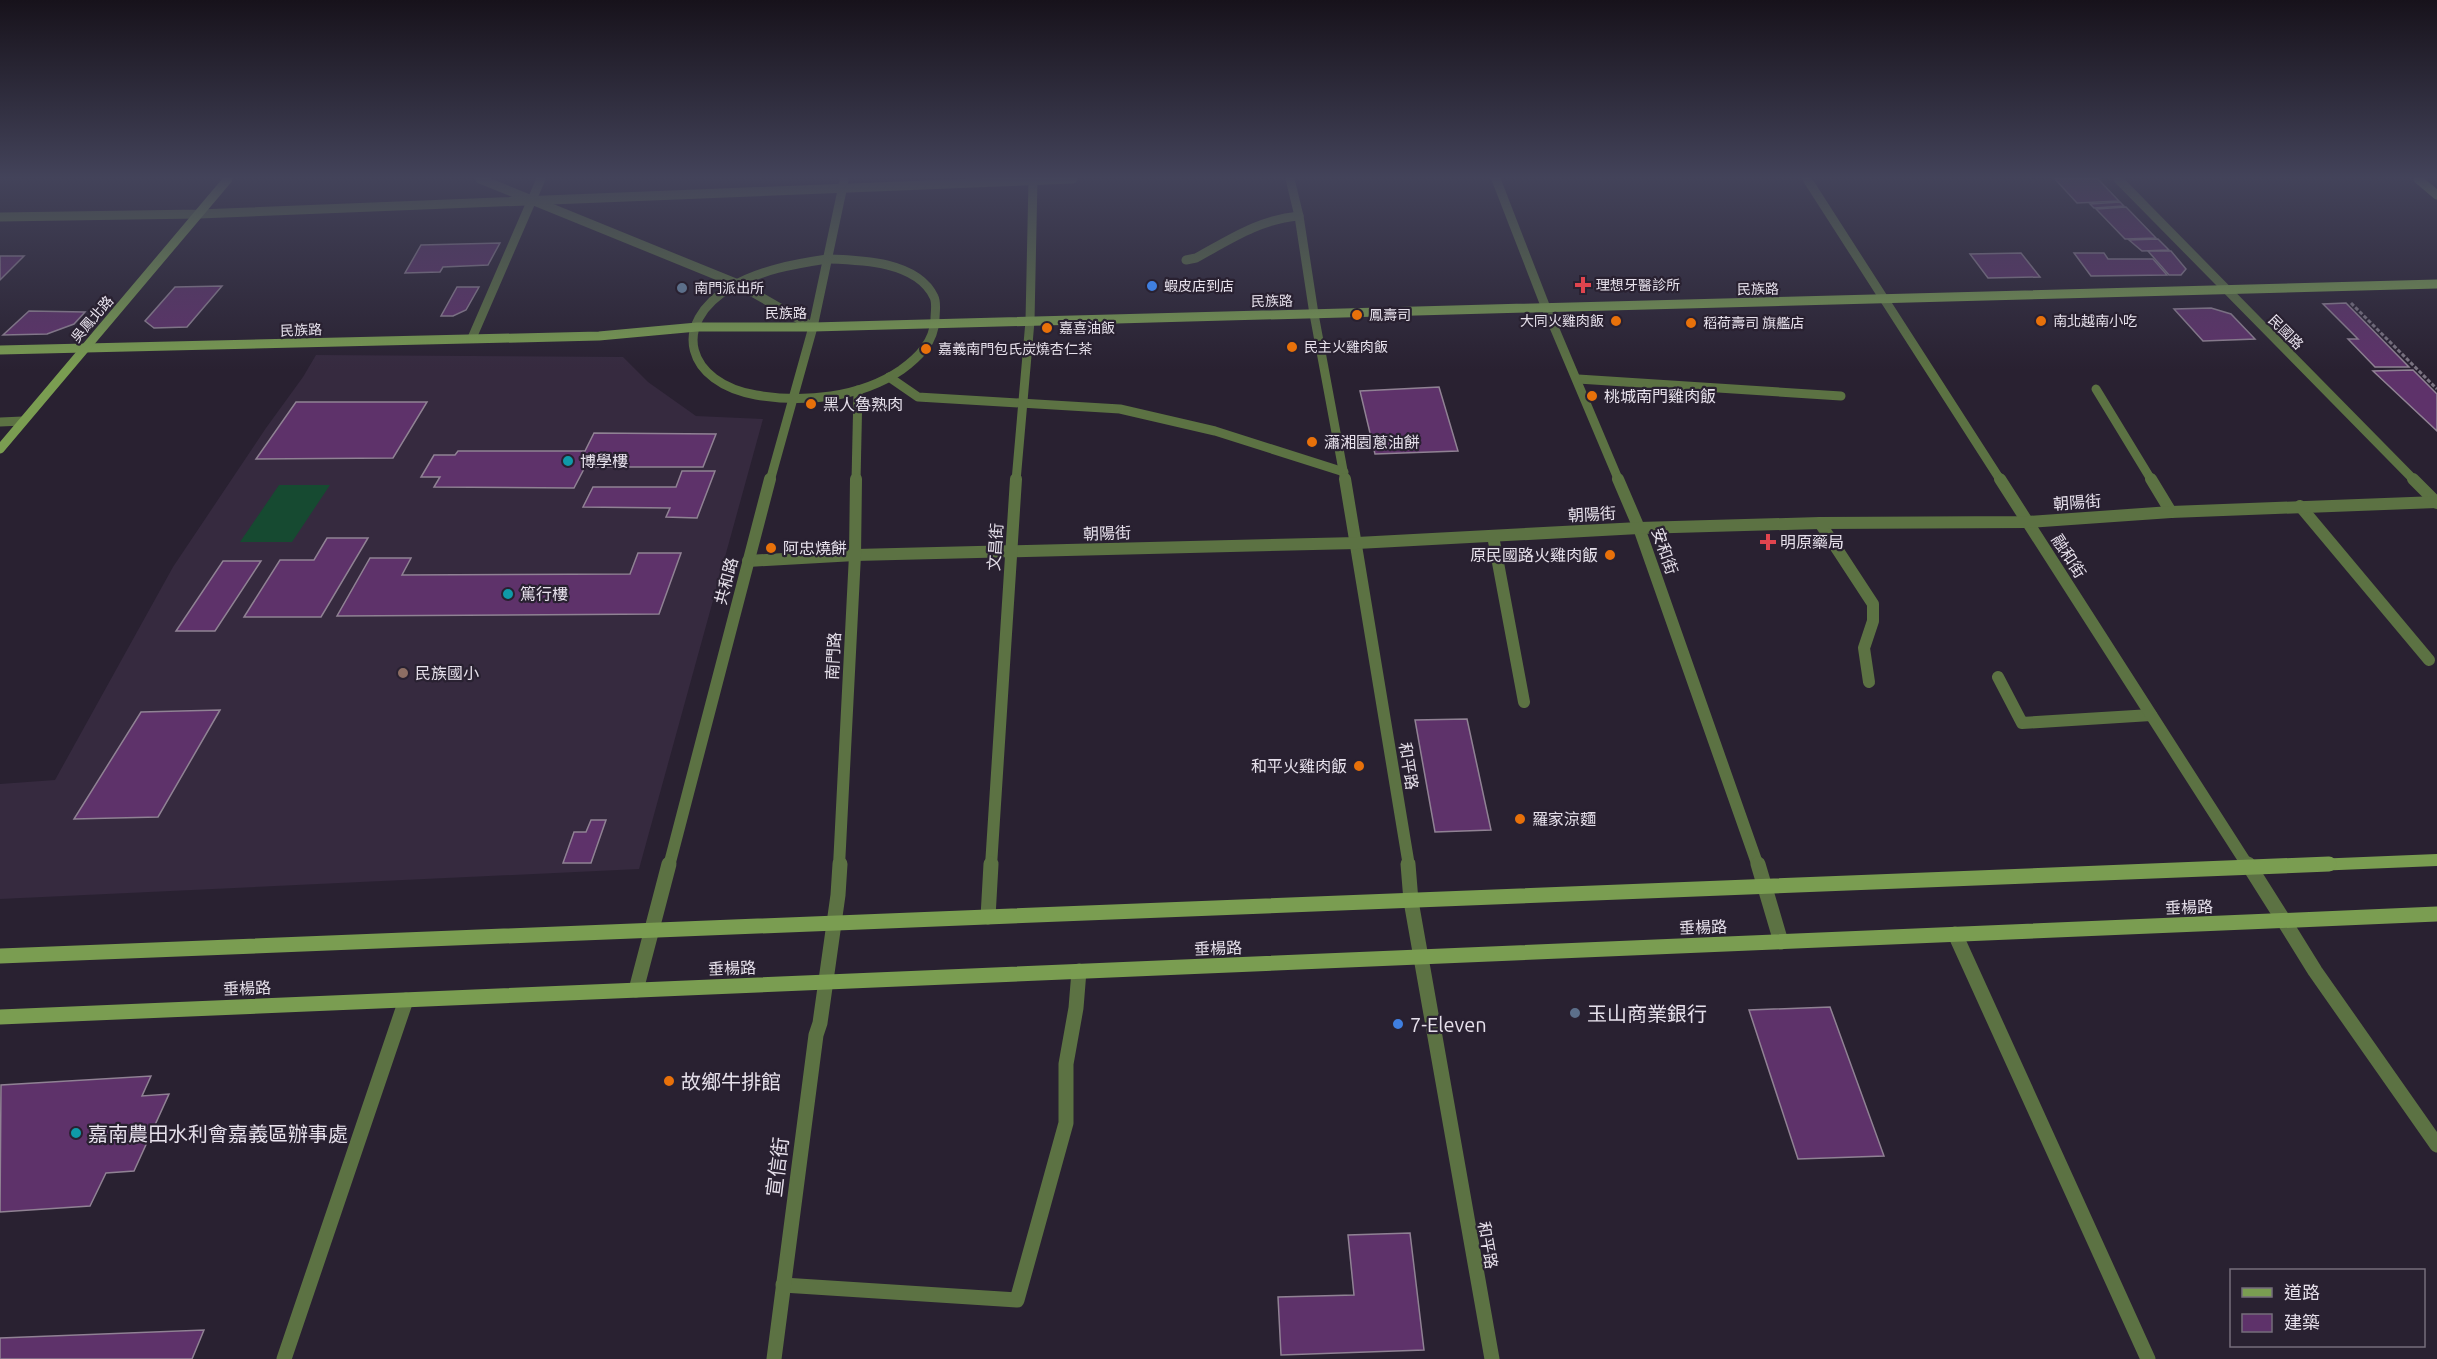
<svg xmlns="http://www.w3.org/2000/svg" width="2437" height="1359" font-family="Ubuntu,'Noto Sans TC',sans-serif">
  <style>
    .built { fill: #362a3f }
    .green { fill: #164a31 }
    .building { fill: #5e326a; stroke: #908294; stroke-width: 1.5 }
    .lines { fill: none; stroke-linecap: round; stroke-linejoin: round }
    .path { stroke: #7b7482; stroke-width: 3; stroke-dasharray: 4 2; stroke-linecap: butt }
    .lane-far2 { stroke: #5c7243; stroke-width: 9 }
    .lane-far1 { stroke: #5c7243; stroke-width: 12 }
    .lane { stroke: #5c7243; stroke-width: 15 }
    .street-far2 { stroke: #5c7243; stroke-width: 9 }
    .street-far1 { stroke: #5c7243; stroke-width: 12 }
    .street { stroke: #5c7243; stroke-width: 15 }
    .secondary-far2 { stroke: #7a9d51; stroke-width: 9 }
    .secondary-far1 { stroke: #7a9d51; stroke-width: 12 }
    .secondary { stroke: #7a9d51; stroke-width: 15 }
    .health-dot { fill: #e0444e; stroke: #292131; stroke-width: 2 }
    .shop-dot { fill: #3f7fe0; stroke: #292131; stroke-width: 2 }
    .service-dot { fill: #5c6f8a; stroke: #292131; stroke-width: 2 }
    .food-dot { fill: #e8710a; stroke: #292131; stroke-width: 2 }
    .culture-dot { fill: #0f9aa8; stroke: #292131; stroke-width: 2 }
    .education-dot { fill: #8d6e63; stroke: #292131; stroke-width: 2 }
    .labels { text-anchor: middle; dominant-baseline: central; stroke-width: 4.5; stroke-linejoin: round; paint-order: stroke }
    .far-poi-label { font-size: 14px; fill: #e6e0eb; stroke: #292131; text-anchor: start }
    .far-street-label { font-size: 14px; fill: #e6e0eb; stroke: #292131 }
    .poi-label { font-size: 16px; fill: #e6e0eb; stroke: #292131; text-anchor: start }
    .street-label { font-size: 16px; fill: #e6e0eb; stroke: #292131 }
    .near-poi-label { font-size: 20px; fill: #e6e0eb; stroke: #292131; text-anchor: start }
    .near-street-label { font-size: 20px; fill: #e6e0eb; stroke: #292131 }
  </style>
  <rect width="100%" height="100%" fill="#292131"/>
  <path class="built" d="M316 355 623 357 648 382 696 416 763 419 639 869 0 899V784L55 780 173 567 266 428 303 377Z"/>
  <path class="green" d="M279 485H330L292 542H240Z"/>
  <g class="building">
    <path d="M2055 179H2098L2119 201 2077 203Z"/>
    <path d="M2120 202 2124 206 2094 208 2090 204Z"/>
    <path d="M2126 207 2156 238 2125 239 2096 209Z"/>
    <path d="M2158 239 2169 250 2142 251 2129 240Z"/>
    <path d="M500 243 488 265 443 267 440 272 405 273 421 245Z"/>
    <path d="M2148 251H2171L2186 269 2181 275H2169Z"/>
    <path d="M2021 253 2040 277 1988 278 1970 254Z"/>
    <path d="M2074 253H2104L2108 259H2153L2167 275 2091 276Z"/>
    <path d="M0 256H24L0 280Z"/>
    <path d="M222 286 187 327 154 328 145 321 175 287Z"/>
    <path d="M457 287H479L466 310 453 316H441Z"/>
    <path d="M2346 303 2409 367H2375L2348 339H2358L2323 304Z"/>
    <path d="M2211 308 2231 314 2255 339 2203 341 2174 309Z"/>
    <path d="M29 311 85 312 74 324 47 334 3 335Z"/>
    <path d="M2413 370 2437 394V431L2373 371Z"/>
    <path d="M1439 387 1458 451 1375 454 1360 391Z"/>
    <path d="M296 402H427L393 458 256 459Z"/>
    <path d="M594 433 716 434 703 467H585L574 488 434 487 440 477H421L434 455H455L458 451H585Z"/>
    <path d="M682 471H715L697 518 666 517 670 508 583 507 593 487H676Z"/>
    <path d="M327 538H368L321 617H244L280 560H314Z"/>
    <path d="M638 553H681L659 614 337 616 370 558H411L402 575 630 574Z"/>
    <path d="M223 561H261L215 631H176Z"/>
    <path d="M220 710 158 817 74 819 141 712Z"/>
    <path d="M1467 719 1491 830 1435 832 1415 720Z"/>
    <path d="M591 820H606L591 863H563L574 832H586Z"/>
    <path d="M1830 1007 1884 1156 1798 1159 1749 1010Z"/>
    <path d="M151 1076 142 1096 169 1094 134 1171 106 1173 90 1206 0 1212 1 1085Z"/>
    <path d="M1410 1233 1424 1350 1281 1355 1278 1297 1354 1295 1348 1235Z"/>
    <path d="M204 1330 192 1359H0V1338Z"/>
  </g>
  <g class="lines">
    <path class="path" d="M2351 303 2437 389"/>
    <g class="lane-far2">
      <path d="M1186 260 1196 258C1229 240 1260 219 1299 216"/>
      <path d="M889 377 918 397 1120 409 1215 431 1344 472"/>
      <path d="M1578 379 1841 396"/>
      <path d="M2096 389 2152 481"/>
      <path d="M0 422 23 421"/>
    </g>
    <g class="lane-far1">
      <path d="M2151 479 2171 512"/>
      <path d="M2300 506 2429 660"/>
      <path d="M1820 523 1873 604V621L1864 648 1869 682"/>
      <path d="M1493 536 1524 702"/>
      <path d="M1998 677 2022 723 2151 715"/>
    </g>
    <g class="lane">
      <path d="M2284 921 2315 971 2437 1145"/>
      <path d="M284 1359 406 1000"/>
    </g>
    <g class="street-far2">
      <path d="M480 179 738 284 813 327"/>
      <path d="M1290 179 1299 216 1314 314 1345 481"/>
      <path d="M1496 179 1546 308 1619 481"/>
      <path d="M1807 179 2001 481"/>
      <path d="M2118 179 2415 481"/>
      <path d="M0 217 199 214 1073 179"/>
      <path d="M827 259C860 260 917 261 934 297 937 303 935 312 935 319 934 342 919 357 901 370 860 398 804 403 756 395 687 383 669 324 731 287 760 270 794 264 827 259Z"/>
      <path d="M472 338 541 179"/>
      <path d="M770 481 813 327 844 181"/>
      <path d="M856 481 858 390"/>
      <path d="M1016 481 1030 321 1033 179"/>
    </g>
    <g class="street-far1">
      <path d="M1345 479 1409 866"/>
      <path d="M1618 479 1639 528 1758 866"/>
      <path d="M2000 479 2248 866"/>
      <path d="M2413 479 2437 503"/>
      <path d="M748 561 855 555 1357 543 1639 528 1820 523 2027 522 2171 512 2437 502"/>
      <path d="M669 866 770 479"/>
      <path d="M839 866 855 555 856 479"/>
      <path d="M991 866 1016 479"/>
    </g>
    <g class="street">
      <path d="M1408 864 1411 901 1492 1359"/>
      <path d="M1758 864 1781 942"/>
      <path d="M2248 864 2284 921"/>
      <path d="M988 917 991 864"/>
      <path d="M1955 934 2148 1359"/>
      <path d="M636 990 669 864"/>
      <path d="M783 1285 1017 1300 1066 1123V1064L1076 1008 1079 971"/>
      <path d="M774 1359 816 1035 820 1023 838 895 840 864"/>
    </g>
    <g class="secondary-far2">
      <path d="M2418 179 2437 195"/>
      <path d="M0 350 599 336 697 327H813L2437 284"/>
      <path d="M0 449 228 179"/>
    </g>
    <path class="secondary-far1" d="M2290 866 2437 860"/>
    <g class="secondary">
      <path d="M0 956 2329 864"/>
      <path d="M0 1017 2437 914"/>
    </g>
  </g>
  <linearGradient id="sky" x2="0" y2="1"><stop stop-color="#17121b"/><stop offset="0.48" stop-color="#43435a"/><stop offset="1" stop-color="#43435a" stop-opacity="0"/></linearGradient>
  <rect width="2437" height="370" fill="url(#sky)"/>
  <g class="health-dot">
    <path d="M1580 276h6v6h6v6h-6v6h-6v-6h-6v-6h6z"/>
    <path d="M1765 533h6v6h6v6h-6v6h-6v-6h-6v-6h6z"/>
  </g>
  <g class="shop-dot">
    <circle cx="1152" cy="286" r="6"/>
    <circle cx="1398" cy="1024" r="6"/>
  </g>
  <g class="service-dot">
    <circle cx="682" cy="288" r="6"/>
    <circle cx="1575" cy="1013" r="6"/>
  </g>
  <g class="food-dot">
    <circle cx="1357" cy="315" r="6"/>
    <circle cx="1616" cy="321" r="6"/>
    <circle cx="2041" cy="321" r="6"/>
    <circle cx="1691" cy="323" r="6"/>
    <circle cx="1047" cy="328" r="6"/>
    <circle cx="1292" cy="347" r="6"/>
    <circle cx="926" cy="349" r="6"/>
    <circle cx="1592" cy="396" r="6"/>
    <circle cx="811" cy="404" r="6"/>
    <circle cx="1312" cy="442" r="6"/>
    <circle cx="771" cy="548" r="6"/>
    <circle cx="1610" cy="555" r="6"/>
    <circle cx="1359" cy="766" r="6"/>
    <circle cx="1520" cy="819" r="6"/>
    <circle cx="669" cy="1081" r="6"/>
  </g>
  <g class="culture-dot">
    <circle cx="568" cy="461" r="6"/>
    <circle cx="508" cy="594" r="6"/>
    <circle cx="76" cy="1133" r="6"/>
  </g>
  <circle class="education-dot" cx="403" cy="673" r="6"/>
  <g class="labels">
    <g class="far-poi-label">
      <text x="1596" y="285">理想牙醫診所</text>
      <text x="1164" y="286">蝦皮店到店</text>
      <text x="694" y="288">南門派出所</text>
      <text x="1369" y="315">鳳壽司</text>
      <text x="1604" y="321" text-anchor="end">大同火雞肉飯</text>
      <text x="2053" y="321">南北越南小吃</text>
      <text x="1703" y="323">稻荷壽司 旗艦店</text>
      <text x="1059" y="328">嘉喜油飯</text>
      <text x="1304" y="347">民主火雞肉飯</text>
      <text x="938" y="349">嘉義南門包氏炭燒杏仁茶</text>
    </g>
    <g class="far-street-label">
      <text transform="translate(1758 289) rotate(-1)">民族路</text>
      <text transform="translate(1272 301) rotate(-1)">民族路</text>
      <text x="786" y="313">民族路</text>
      <text transform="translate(92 319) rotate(-49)">吳鳳北路</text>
      <text transform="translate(301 330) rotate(-2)">民族路</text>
      <text transform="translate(2286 332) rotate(45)">民國路</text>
    </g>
    <g class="poi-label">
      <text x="1604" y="396">桃城南門雞肉飯</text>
      <text x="823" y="404">黑人魯熟肉</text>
      <text x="1324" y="442">瀟湘園蔥油餅</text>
      <text x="580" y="461">博學樓</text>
      <text x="1780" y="542">明原藥局</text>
      <text x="783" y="548">阿忠燒餅</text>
      <text x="1598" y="555" text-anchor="end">原民國路火雞肉飯</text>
      <text x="520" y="594">篤行樓</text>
      <text x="415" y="673">民族國小</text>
      <text x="1347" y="766" text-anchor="end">和平火雞肉飯</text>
      <text x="1532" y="819">羅家涼麵</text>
    </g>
    <g class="street-label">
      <text transform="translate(2077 502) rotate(-4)">朝陽街</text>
      <text transform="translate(1592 514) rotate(-3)">朝陽街</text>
      <text transform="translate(1107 533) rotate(-2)">朝陽街</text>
      <text transform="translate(995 547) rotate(-86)">文昌街</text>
      <text transform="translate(1665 551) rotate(71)">安和街</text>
      <text transform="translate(2069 556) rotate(57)">融和街</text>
      <text transform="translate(726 581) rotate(-75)">共和路</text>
      <text transform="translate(833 656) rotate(-87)">南門路</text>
      <text transform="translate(1409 766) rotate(81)">和平路</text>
      <text transform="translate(2189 907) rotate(-2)">垂楊路</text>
      <text transform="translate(1703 927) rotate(-2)">垂楊路</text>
      <text transform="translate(1218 948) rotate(-2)">垂楊路</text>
      <text transform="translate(732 968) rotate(-2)">垂楊路</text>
      <text transform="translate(247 988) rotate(-2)">垂楊路</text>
      <text transform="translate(1488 1245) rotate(80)">和平路</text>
    </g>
    <g class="near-poi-label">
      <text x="1587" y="1013">玉山商業銀行</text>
      <text x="1410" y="1024">7-Eleven</text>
      <text x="681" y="1081">故鄉牛排館</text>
      <text x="88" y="1133">嘉南農田水利會嘉義區辦事處</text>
    </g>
    <g class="near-street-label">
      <text transform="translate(777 1167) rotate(-83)">宣信街</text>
    </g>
  </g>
  <rect x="2230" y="1269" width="195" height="78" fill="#292131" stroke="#756d7b" stroke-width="1.5"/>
  <rect x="2242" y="1288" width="30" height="9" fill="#7a9d51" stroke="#756d7b" stroke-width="1.5"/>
  <text x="2284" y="1299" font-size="18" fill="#e6e0eb">道路</text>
  <rect x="2242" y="1314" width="30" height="18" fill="#5e326a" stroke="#756d7b" stroke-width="1.5"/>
  <text x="2284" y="1329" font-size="18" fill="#e6e0eb">建築</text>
</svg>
